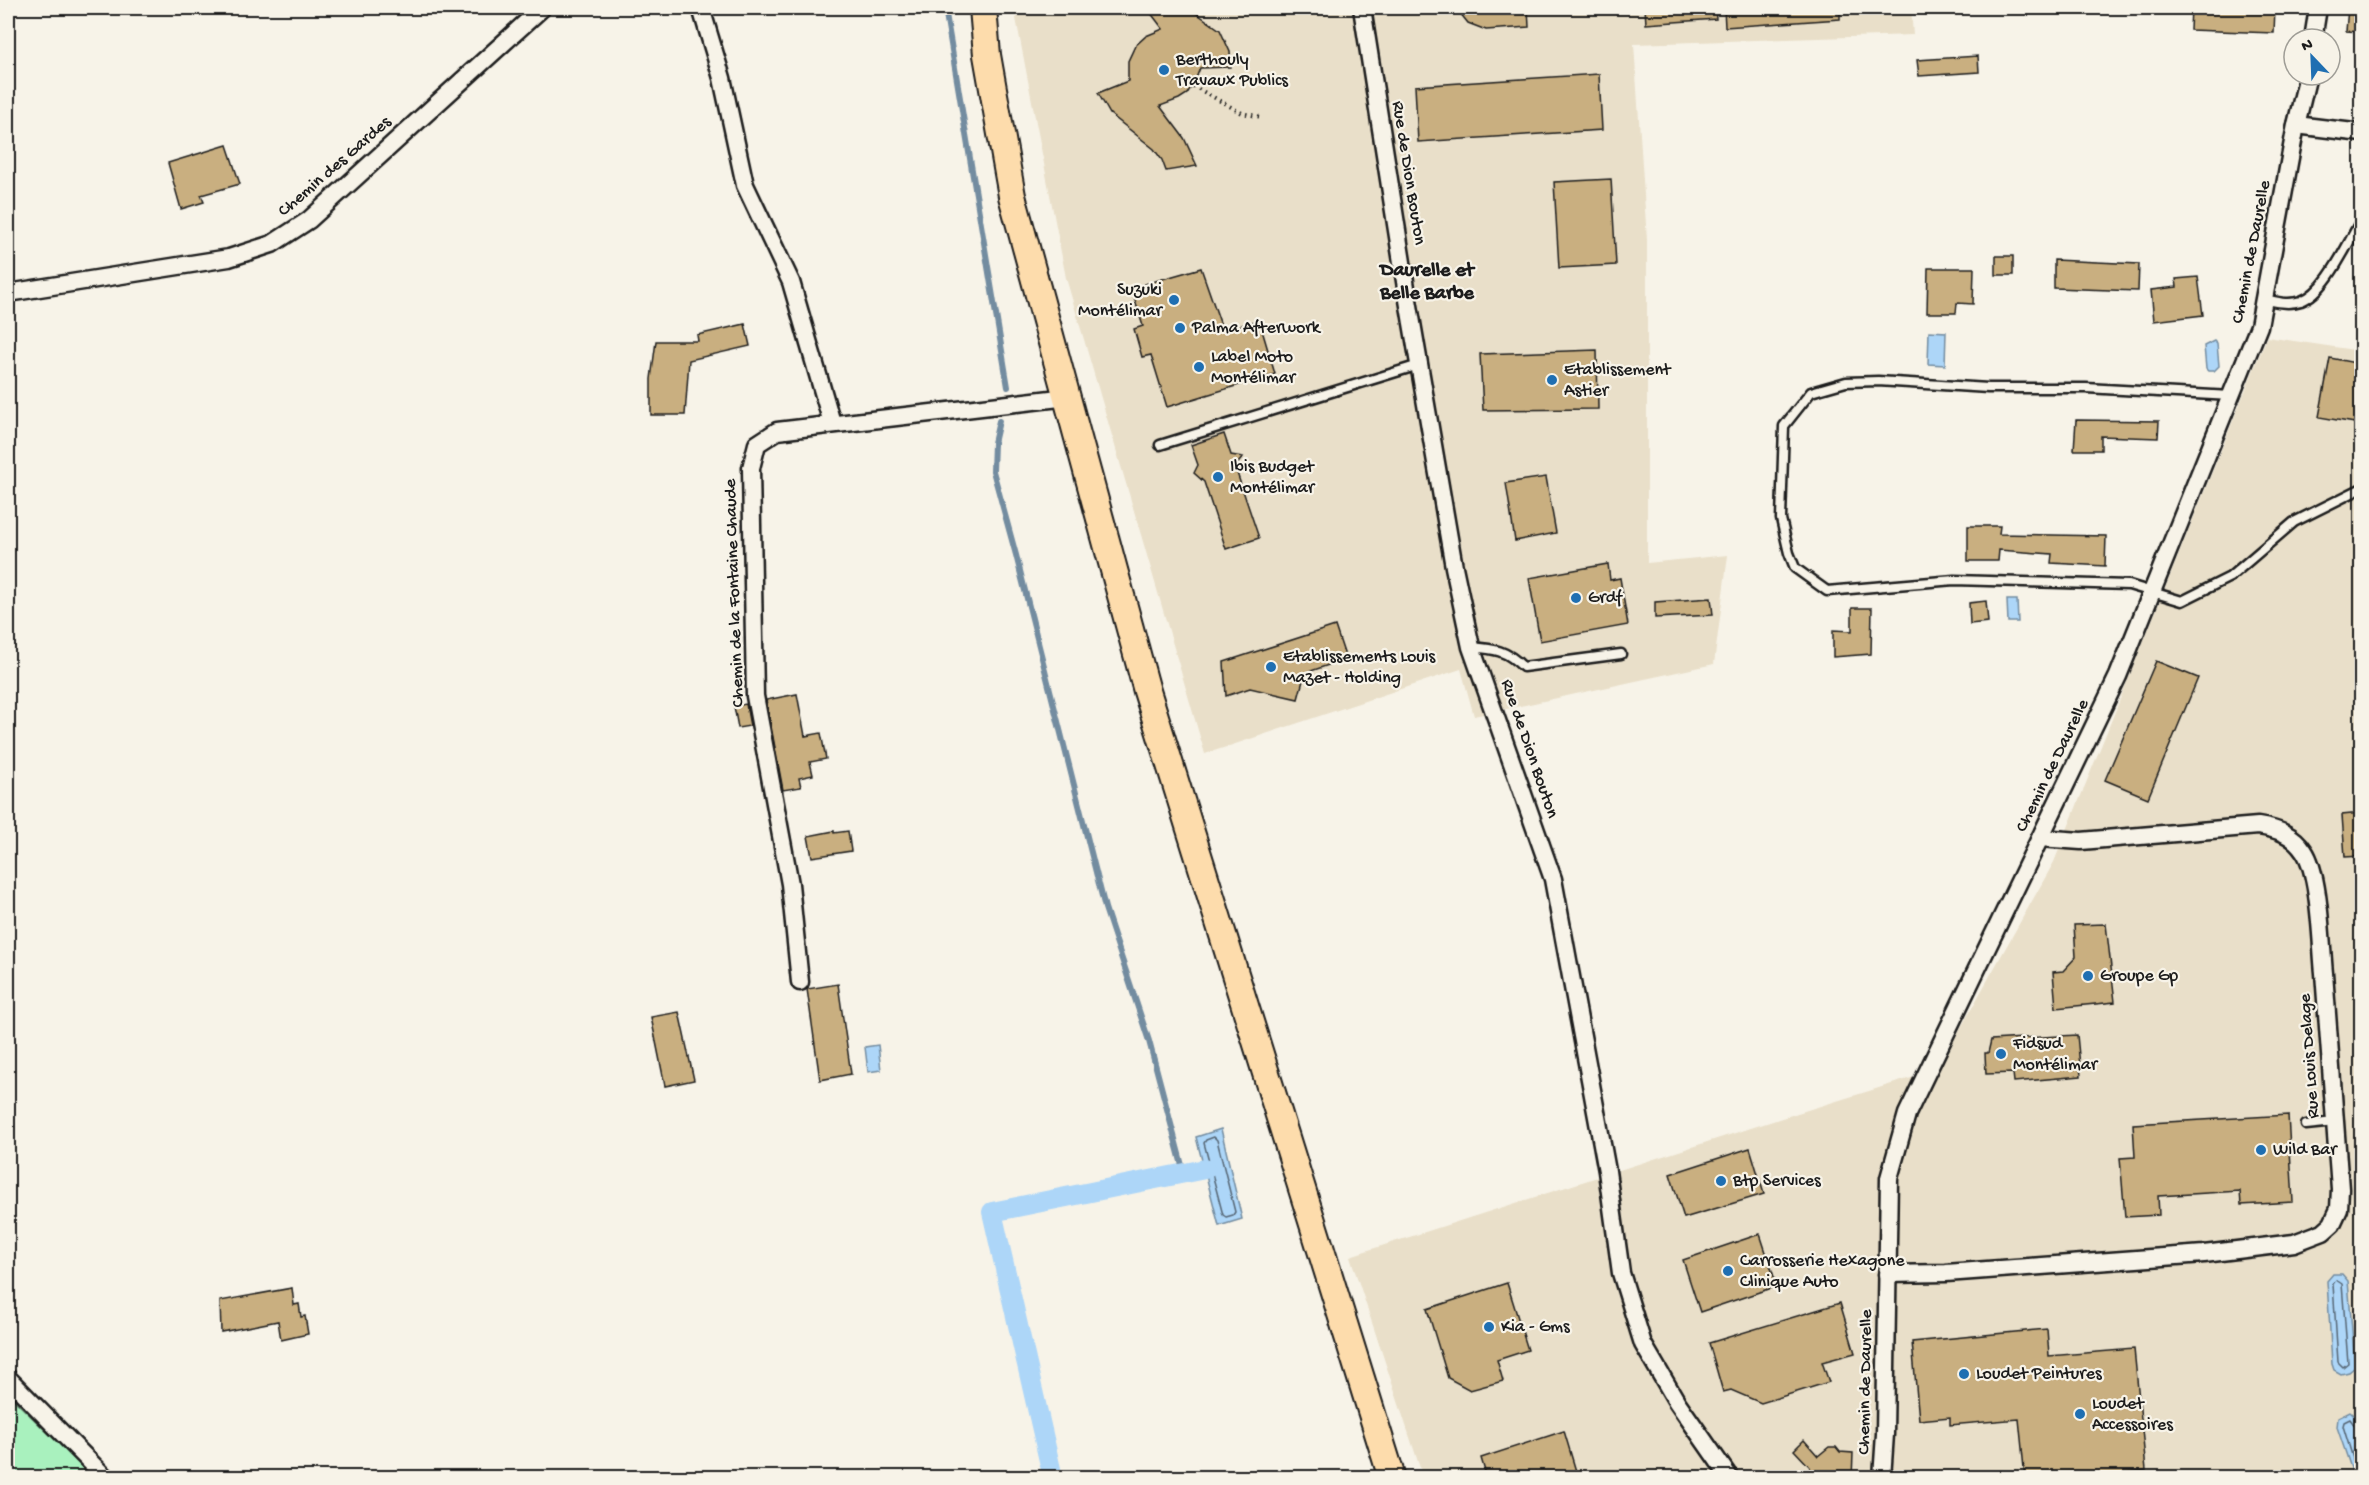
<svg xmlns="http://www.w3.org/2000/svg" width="2369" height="1485" font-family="'Gochi Hand',sans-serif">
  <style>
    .built { fill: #e9dfc9 }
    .green { fill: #a9f1be; stroke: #62866d; stroke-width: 1.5 }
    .water { fill: #add6f8; stroke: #738ca0; stroke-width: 1.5 }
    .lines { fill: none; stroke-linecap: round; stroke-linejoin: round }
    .shore { stroke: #566674; stroke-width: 1.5 }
    .stream { stroke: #738ca0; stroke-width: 6 }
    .canal { stroke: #add6f8; stroke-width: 20 }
    .building { fill: #c9af80; stroke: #1c1c1c; stroke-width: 1.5 }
    .service-casing { stroke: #1c1c1c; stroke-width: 13 }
    .minor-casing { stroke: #1c1c1c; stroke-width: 21 }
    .primary-casing { stroke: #1c1c1c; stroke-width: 30 }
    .path { stroke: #1c1c1c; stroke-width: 4; stroke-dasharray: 1.5 4.5; stroke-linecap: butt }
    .service { stroke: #f7f3e8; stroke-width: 8 }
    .minor { stroke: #f7f3e8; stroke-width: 16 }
    .primary { stroke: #fddcac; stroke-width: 26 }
    .poi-dot { fill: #1f6fb2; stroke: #f7f3e8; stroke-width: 2 }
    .labels { text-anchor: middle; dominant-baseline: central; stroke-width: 4.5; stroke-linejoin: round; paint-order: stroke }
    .poi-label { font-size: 18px; fill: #1c1c1c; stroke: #f7f3e8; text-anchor: start }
    .street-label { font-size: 18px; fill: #1c1c1c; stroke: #f7f3e8 }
    .neighbourhood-label { font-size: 20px; font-weight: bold; fill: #1c1c1c; stroke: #f7f3e8 }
  </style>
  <rect width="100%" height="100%" fill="#f7f3e8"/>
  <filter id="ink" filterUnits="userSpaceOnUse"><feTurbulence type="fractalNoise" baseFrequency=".0167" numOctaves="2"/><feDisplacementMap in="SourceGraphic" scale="12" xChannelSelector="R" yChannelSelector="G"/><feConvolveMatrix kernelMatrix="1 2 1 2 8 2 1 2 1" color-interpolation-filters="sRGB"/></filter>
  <g filter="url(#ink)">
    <g class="built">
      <path d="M1014 8H1911L1913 35 1634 44 1647 240V563L1728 555 1714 664 1474 716 1461 669 1205 754 1066 278Z"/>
      <path d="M2267 337 2361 351V1477H1423L1350 1256 1801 1112 1937 1070 2054 862Z"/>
    </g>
    <path class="green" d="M8 1394 93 1477H8Z"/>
    <g class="water">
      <path d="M1929 331 1946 332 1945 365 1928 364Z"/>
      <path d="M2214 341 2217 344 2219 366 2214 371H2208L2206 369 2204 346Z"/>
      <path d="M2007 600H2017L2018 622H2008Z"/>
      <path d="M878 1045 881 1070 868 1072 865 1047Z"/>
      <path d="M1221 1129 1242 1219 1219 1226 1196 1137Z"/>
      <path d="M2333 1274H2342L2348 1281 2355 1367 2349 1372 2341 1374 2334 1370 2332 1364 2327 1281Z"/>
      <path d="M2350 1412C2368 1425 2362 1457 2361 1477H2354L2337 1427 2338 1418Z"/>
    </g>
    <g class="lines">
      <g class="shore">
        <path d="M1214 1137 1217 1140 1235 1212 1233 1215 1226 1217 1223 1215 1204 1143 1206 1140Z"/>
        <path d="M2336 1280 2342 1284 2348 1363 2343 1367 2338 1362 2333 1284Z"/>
        <path d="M2359 1478 2343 1426 2344 1422 2350 1419 2355 1426 2362 1428"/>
      </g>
      <g class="stream">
        <path d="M945 8 1008 387"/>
        <path d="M999 421 994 443 993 471 1016 555 1105 908 1149 1041 1184 1173"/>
      </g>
      <path class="canal" d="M1053 1478 992 1212 1205 1169"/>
    </g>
    <g class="building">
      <path d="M1147 8H1189L1220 30 1230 52 1231 67 1200 68 1195 81 1187 94 1179 99 1160 106 1184 138 1197 166 1166 171 1162 160 1154 149 1110 114 1098 93 1128 81V61L1135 46 1146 36 1163 29Z"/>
      <path d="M1456 8H1528L1529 27 1486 30 1468 23Z"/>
      <path d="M1645 8H1715L1716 19 1646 24Z"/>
      <path d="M1724 8H1840V19L1725 27Z"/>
      <path d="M2191 8H2275L2274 33 2190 30Z"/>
      <path d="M2348 8H2361V32L2346 31Z"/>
      <path d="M1978 56 1979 72 1919 76 1917 60Z"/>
      <path d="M1599 74 1602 130 1418 142 1415 86Z"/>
      <path d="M227 145 240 184 201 195 204 202 181 209 168 163Z"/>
      <path d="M1611 179 1616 265 1559 268 1554 182Z"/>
      <rect x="1996" y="256" width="17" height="19"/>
      <path d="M2054 260 2139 264 2138 291 2054 288Z"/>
      <path d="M1201 268 1223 331 1259 320 1275 374 1167 407 1151 355 1142 357 1134 329 1143 326 1131 288Z"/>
      <path d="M1928 268H1974L1973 304 1957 303 1956 313H1927Z"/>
      <path d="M2198 277 2203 315 2154 321 2151 290 2177 287 2176 279Z"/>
      <path d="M745 324 750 346 689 360 685 415H651V379L656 341H698L697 335Z"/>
      <path d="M1597 350 1598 409 1483 410 1480 354Z"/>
      <path d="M2330 358 2361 364V424L2319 417Z"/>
      <path d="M2076 420 2159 421 2158 438 2101 436V450H2074Z"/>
      <path d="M1224 434 1231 455 1243 457 1235 467 1259 538 1226 549 1204 482 1194 473 1198 465 1191 445Z"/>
      <path d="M1546 477 1556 533 1515 541 1506 483Z"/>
      <path d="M1968 526H2000L1999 534 2106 536 2105 566 2051 563 2052 554 1999 550 1998 561H1968Z"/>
      <path d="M1608 564 1610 580 1620 578 1628 625 1540 641 1529 578Z"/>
      <path d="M1711 598 1713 615 1655 618V602Z"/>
      <path d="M1986 601 1988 622 1970 624 1969 603Z"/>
      <path d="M1852 608H1872L1871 654 1833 657V630L1852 631Z"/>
      <path d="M1335 626 1346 659 1305 673 1298 699 1250 688 1226 696 1224 662Z"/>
      <path d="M2156 661 2198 678 2148 798 2105 780Z"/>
      <path d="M797 694 805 736 821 733 826 759 810 762 813 775 799 778 801 787 783 790 766 700Z"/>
      <path d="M746 704 750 726 738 728 734 706Z"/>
      <path d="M2361 813V856L2345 857 2342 815Z"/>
      <path d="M834 831V833L848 831 851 851 812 857 808 836Z"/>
      <path d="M2106 924 2115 1002 2056 1008 2053 972 2063 971 2076 957 2074 925Z"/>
      <path d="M838 984 851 1074 820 1080 807 989Z"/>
      <path d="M679 1012 694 1080 665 1086 651 1017Z"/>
      <path d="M2077 1035 2081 1076 2014 1082 2013 1073 1986 1074 1985 1053H1988L1991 1040Z"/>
      <path d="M2288 1115 2293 1202 2241 1205 2240 1191 2158 1196 2159 1215 2125 1217 2120 1158 2135 1157 2133 1124Z"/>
      <path d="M1750 1148 1764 1194 1684 1218 1670 1174Z"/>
      <path d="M1760 1234 1777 1286 1700 1312 1683 1260Z"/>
      <path d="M1507 1283 1528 1350 1497 1360 1503 1381 1470 1390 1448 1378 1427 1309Z"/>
      <path d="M292 1288 294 1305 299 1304 301 1317 305 1316 308 1334 281 1340 278 1321 221 1332 220 1301Z"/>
      <path d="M1840 1303 1855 1353 1822 1362 1829 1382 1761 1403 1731 1390 1723 1392 1709 1343Z"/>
      <path d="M2047 1329 2049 1356 2134 1349 2146 1470 2129 1472V1478H2094V1474L2025 1478 2019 1419 1950 1425V1417L1919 1420 1912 1342Z"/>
      <path d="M1564 1431 1578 1478H1487L1481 1458Z"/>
      <path d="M1804 1440 1818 1456 1829 1447H1836L1840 1452 1853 1453 1852 1478H1809L1810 1467 1794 1450Z"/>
    </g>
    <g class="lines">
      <g class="service-casing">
        <g id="service">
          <path d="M2264 299C2276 302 2288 305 2301 301 2327 292 2347 243 2362 219"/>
          <path d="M2231 396 2086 388H1988L1878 381 1846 382 1811 392 1784 426 1781 519 1789 553 1795 568 1827 591 1954 580 2129 585 2182 601 2230 577 2294 522 2362 488"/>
          <path d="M1160 445 1419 365"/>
          <path d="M1471 647C1495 649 1506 650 1523 667L1621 654"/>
          <path d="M2306 1125 2335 1122"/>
        </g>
      </g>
      <g class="minor-casing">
        <g id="minor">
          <path d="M701 8 722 78 745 185 791 282 832 423"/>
          <path d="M1362 8 1407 294 1454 567 1471 647 1553 879 1607 1171 1621 1273 1643 1344 1677 1402 1730 1478"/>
          <path d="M2313 39 2318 8"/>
          <path d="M2296 125 2362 133"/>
          <path d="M8 293 229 258 272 244 309 220 542 8"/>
          <path d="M800 982 790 884 755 696 751 468 757 444 777 431 1068 397"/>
          <path d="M1887 1274 1946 1273 2204 1254 2294 1243 2323 1232 2332 1224 2339 1209 2340 1189C2335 1117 2329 1045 2324 973 2321 944 2320 874 2304 851 2293 834 2277 829 2258 826L2081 841 2040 838"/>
          <path d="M8 1378 106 1478"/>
          <path d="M1882 1478 1885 1434 1889 1178 1907 1114 2118 676 2259 326 2296 125 2308 75"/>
        </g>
      </g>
      <g class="primary-casing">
        <path id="primary" d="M983 8 987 55 1012 196 1147 691 1392 1478"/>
      </g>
      <path class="path" d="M1193 86 1242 113 1261 117"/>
      <use href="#service" class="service"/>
      <use href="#minor" class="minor"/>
      <use href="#primary" class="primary"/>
    </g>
  </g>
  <g class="poi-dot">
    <circle cx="1164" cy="70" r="6"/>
    <circle cx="1174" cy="300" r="6"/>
    <circle cx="1180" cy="328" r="6"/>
    <circle cx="1199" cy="367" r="6"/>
    <circle cx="1552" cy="380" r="6"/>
    <circle cx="1218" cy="477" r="6"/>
    <circle cx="1576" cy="598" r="6"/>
    <circle cx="1271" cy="667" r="6"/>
    <circle cx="2088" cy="976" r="6"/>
    <circle cx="2001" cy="1054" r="6"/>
    <circle cx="2261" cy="1150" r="6"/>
    <circle cx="1721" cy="1181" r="6"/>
    <circle cx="1728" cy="1271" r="6"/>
    <circle cx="1489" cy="1327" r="6"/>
    <circle cx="1964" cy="1374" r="6"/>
    <circle cx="2080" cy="1414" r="6"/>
  </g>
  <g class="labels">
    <g class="poi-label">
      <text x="1176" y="60">Berthouly<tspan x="1176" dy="21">Travaux Publics</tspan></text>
      <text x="1162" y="290" text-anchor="end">Suzuki<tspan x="1162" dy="21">Montélimar</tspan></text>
      <text x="1192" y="328">Palma Afterwork</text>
      <text x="1211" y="357">Label Moto<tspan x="1211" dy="21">Montélimar</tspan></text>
      <text x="1564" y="370">Etablissement<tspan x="1564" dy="21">Astier</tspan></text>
      <text x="1230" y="467">Ibis Budget<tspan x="1230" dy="21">Montélimar</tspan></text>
      <text x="1588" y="598">Grdf</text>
      <text x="1283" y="657">Etablissements Louis<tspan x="1283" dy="21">Mazet - Holding</tspan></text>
      <text x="2100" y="976">Groupe Gp</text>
      <text x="2013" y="1044">Fidsud<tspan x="2013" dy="21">Montélimar</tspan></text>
      <text x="2273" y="1150">Wild Bar</text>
      <text x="1733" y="1181">Btp Services</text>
      <text x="1740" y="1261">Carrosserie Hexagone<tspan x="1740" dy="21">Clinique Auto</tspan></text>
      <text x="1501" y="1327">Kia - Gms</text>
      <text x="1976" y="1374">Loudet Peintures</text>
      <text x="2092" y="1404">Loudet<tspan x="2092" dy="21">Accessoires</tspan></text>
    </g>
    <g class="street-label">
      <text transform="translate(335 167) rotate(-41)">Chemin des Gardes</text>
      <text transform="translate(1408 173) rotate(81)">Rue de Dion Bouton</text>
      <text transform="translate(2252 252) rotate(-79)">Chemin de Daurelle</text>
      <text transform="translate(735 593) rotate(-92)">Chemin de la Fontaine Chaude</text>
      <text transform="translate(1529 749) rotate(71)">Rue de Dion Bouton</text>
      <text transform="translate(2053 766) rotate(-64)">Chemin de Daurelle</text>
      <text transform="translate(2310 1056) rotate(-94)">Rue Louis Delage</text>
      <text transform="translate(1866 1382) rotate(-89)">Chemin de Daurelle</text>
    </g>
    <g class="neighbourhood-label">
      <text x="1427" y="271">Daurelle et<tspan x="1427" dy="23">Belle Barbe</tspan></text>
    </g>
  </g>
  <rect width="2369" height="1485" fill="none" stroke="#f7f3e8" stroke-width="30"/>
  <rect x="15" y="15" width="2339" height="1455" fill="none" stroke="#1c1c1c" stroke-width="2" filter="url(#ink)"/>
  <g transform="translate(2312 57) rotate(337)"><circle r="28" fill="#f7f3e8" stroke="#9f9d96" stroke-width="1.5"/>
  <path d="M0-4.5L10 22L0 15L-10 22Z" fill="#1f6fb2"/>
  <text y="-9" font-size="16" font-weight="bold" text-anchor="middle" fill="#1c1c1c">N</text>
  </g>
</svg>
